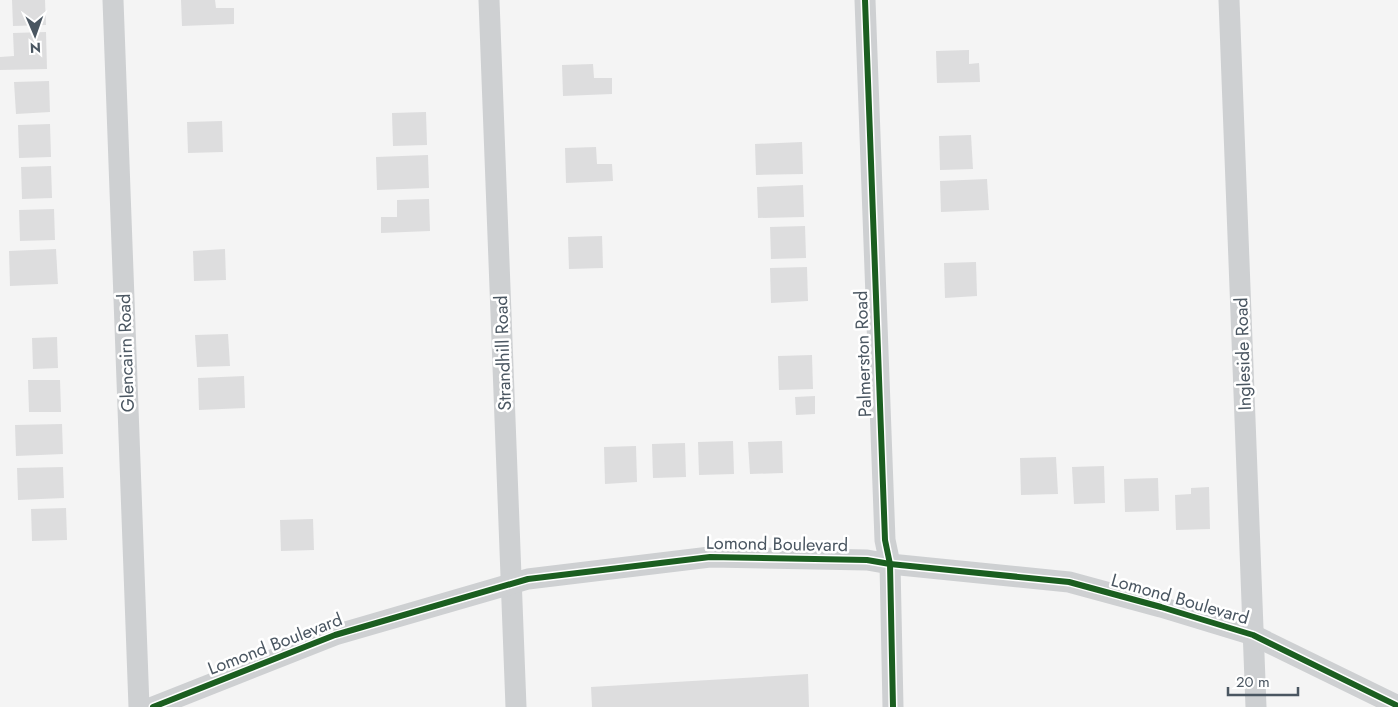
<svg xmlns="http://www.w3.org/2000/svg" width="1398" height="707" font-family="Jost,sans-serif">
  <style>
    .building { fill: #ddddde }
    .lines { fill: none; stroke-linecap: round; stroke-linejoin: round }
    .minor { stroke: #ced0d2; stroke-width: 21 }
    .cycleway-casing { stroke: #fff; stroke-width: 9 }
    .cycleway { stroke: #1b5e20; stroke-width: 6 }
    .labels { text-anchor: middle; dominant-baseline: central; stroke-width: 5; stroke-linejoin: round; paint-order: stroke }
    .street-label { font-size: 18px; fill: #4a5661; stroke: #fff }
  </style>
  <rect width="100%" height="100%" fill="#f4f4f4"/>
  <g class="building">
    <path d="M12 0H45L46 25 13 26Z"/>
    <path d="M181 0H215L216 8H234V24L182 26Z"/>
    <path d="M46 32 47 69 0 70V57L14 56 13 33Z"/>
    <path d="M969 50V64L979 63 980 82 937 83 936 51Z"/>
    <path d="M593 64 594 78H612V94L563 96 562 65Z"/>
    <path d="M49 81 50 112 16 114 14 82Z"/>
    <path d="M426 112 427 145 393 146 392 113Z"/>
    <path d="M222 121 223 152 188 153 187 122Z"/>
    <path d="M50 124 51 157 19 158 18 125Z"/>
    <path d="M971 135 973 169 940 170 939 136Z"/>
    <path d="M802 142 803 174 756 175 755 144Z"/>
    <path d="M596 147 597 164H612L613 181 566 183 565 148Z"/>
    <path d="M428 155 429 188 377 190 376 157Z"/>
    <path d="M51 166 52 198 22 199 21 167Z"/>
    <path d="M987 179 989 210 941 212 940 181Z"/>
    <path d="M803 185 804 217 758 218 757 187Z"/>
    <path d="M429 199 430 231 381 233V217H397V200Z"/>
    <path d="M54 209 55 240 20 241 19 210Z"/>
    <path d="M805 226 806 258 771 259 770 227Z"/>
    <path d="M602 236 603 268 569 269 568 237Z"/>
    <path d="M56 249 58 284 10 286 9 251Z"/>
    <path d="M225 249 226 280 194 281 193 251Z"/>
    <path d="M976 262 977 296 945 298 944 263Z"/>
    <path d="M807 267 808 301 771 303 770 268Z"/>
    <path d="M228 334 230 366 197 367 195 335Z"/>
    <path d="M57 337 58 368 33 369 32 338Z"/>
    <path d="M812 355 813 389 779 390 778 356Z"/>
    <path d="M244 376 245 408 199 410 198 378Z"/>
    <path d="M28 380H60L61 412H29Z"/>
    <path d="M815 396V414L796 415 795 397Z"/>
    <path d="M62 424 63 454 16 456 15 425Z"/>
    <path d="M733 441 734 474 699 475 698 442Z"/>
    <path d="M782 441 783 473 750 474 748 442Z"/>
    <path d="M685 443 686 477 653 478 652 444Z"/>
    <path d="M636 446 637 482 605 484 604 447Z"/>
    <path d="M1056 457 1058 494 1021 495 1020 458Z"/>
    <path d="M1104 466 1105 503 1074 504 1072 467Z"/>
    <path d="M63 467 64 498 18 500 17 468Z"/>
    <path d="M1158 478 1159 511 1125 512 1124 479Z"/>
    <path d="M1209 487 1210 529 1176 530 1175 495 1191 494V488Z"/>
    <path d="M66 508 67 540 32 541 31 509Z"/>
    <path d="M313 519 314 550 281 551 280 520Z"/>
    <path d="M808 674 809 707H592L591 687Z"/>
  </g>
  <g class="lines">
    <g class="minor">
      <path d="M113 0 139 707"/>
      <path d="M489 0 516 707"/>
      <path d="M865 0 885 540 890 564 893 707"/>
      <path d="M1229 0 1256 707"/>
      <path d="M153 707 335 635 528 579 710 557 867 560 890 564 1069 582 1161 607 1253 635 1398 706"/>
    </g>
    <g class="cycleway-casing">
      <g id="cycleway">
        <path d="M865 0 885 540 890 564 893 707"/>
        <path d="M153 707 335 635 528 579 710 557 867 560 890 564 1069 582 1161 607 1253 635 1398 706"/>
      </g>
    </g>
    <use href="#cycleway" class="cycleway"/>
  </g>
  <g class="labels">
    <g class="street-label">
      <text transform="translate(126 353) rotate(-92)">Glencairn Road</text>
      <text transform="translate(503 353) rotate(-92)">Strandhill Road</text>
      <text transform="translate(863 354) rotate(-92)">Palmerston Road</text>
      <text transform="translate(1243 354) rotate(-92)">Ingleside Road</text>
      <text transform="translate(777 544) rotate(1)">Lomond Boulevard</text>
      <text transform="translate(1180 599) rotate(16)">Lomond Boulevard</text>
      <text transform="translate(275 644) rotate(-21)">Lomond Boulevard</text>
    </g>
  </g>
  <g transform="translate(35 35) rotate(178)" stroke="#ffffff" stroke-width="4" paint-order="stroke">
  <path d="M0-4L9 19L0 12L-9 19Z" fill="#4a5661"/>
  <text y="-8" font-size="14" font-weight="bold" text-anchor="middle" fill="#4a5661">N</text>
  </g>
  <path d="M1228 687v8h70v-8" fill="none" stroke="#4a5661" stroke-width="2.5"/>
  <text x="1236" y="687" font-size="15" fill="#4a5661" stroke="#ffffff" stroke-width="4" paint-order="stroke">20 m</text>
</svg>
